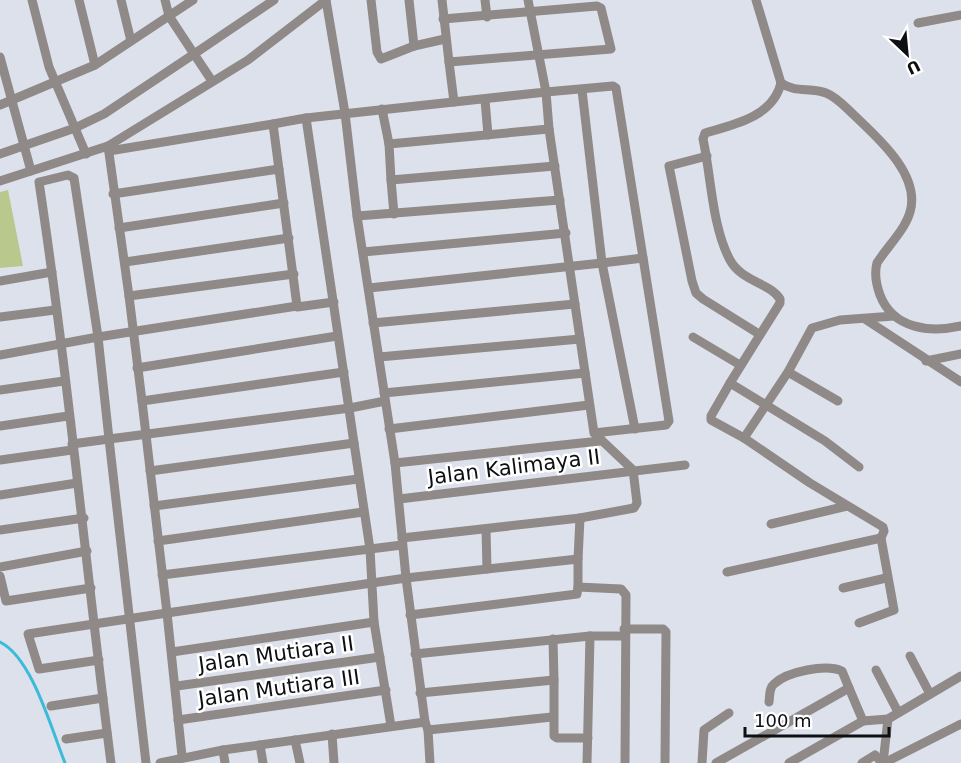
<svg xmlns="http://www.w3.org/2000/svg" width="961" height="763" font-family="'DejaVu Sans',sans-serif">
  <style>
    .green { fill: #b9c88c }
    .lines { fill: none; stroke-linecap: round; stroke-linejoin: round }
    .stream { stroke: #3bbbd8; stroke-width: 3 }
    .minor { stroke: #8f8988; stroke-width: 9 }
    .labels { text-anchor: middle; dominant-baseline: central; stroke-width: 5; stroke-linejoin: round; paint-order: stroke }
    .street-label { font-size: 21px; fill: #0d0f12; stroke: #fff }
  </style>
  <rect width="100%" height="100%" fill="#dde1eb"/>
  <path class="green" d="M8 190 23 266 0 268V192Z"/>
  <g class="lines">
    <path class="stream" d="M0 642C32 657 52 731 65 763"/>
    <g class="minor">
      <path d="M32 0 49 67 86 154"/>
      <path d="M79 0 95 65"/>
      <path d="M121 0 131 41"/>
      <path d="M326 0 345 113 357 216 395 463 406 578 578 559V587L621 589 626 595 625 763"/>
      <path d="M371 0 377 52 381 59 414 46"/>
      <path d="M409 0 414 46 445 39"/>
      <path d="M442 0 449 62"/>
      <path d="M485 0 487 17"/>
      <path d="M756 0 781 83C795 93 811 87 826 93 837 97 846 108 855 116 878 138 921 175 910 212 905 230 887 247 877 263 874 274 876 284 880 295 893 329 930 333 961 326"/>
      <path d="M443 19 597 6 601 8 611 49 449 62 454 102"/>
      <path d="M918 23 961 15"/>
      <path d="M0 57 31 171"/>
      <path d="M212 81 194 54 274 0"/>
      <path d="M781 83C773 117 733 125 705 133L703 139C711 175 712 227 730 260 741 281 770 283 780 299V303L730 383 825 441 859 467"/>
      <path d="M485 100 488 135"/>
      <path d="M0 105 95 65 193 0"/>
      <path d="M382 109 389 144"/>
      <path d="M273 124 306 118"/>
      <path d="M549 129 389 144 391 180 555 166"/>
      <path d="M108 146 129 296 294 274"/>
      <path d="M109 151 273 124 297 306 98 337 74 178 68 175 39 182C68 375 86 569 111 763"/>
      <path d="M0 154 75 128 104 114 194 54 169 16 165 0"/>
      <path d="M707 156 669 166 692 281 696 293 703 299 759 334"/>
      <path d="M391 180 394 214"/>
      <path d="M0 181 108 146 248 60 326 0"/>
      <path d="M113 194 279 169"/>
      <path d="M357 216 560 200"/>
      <path d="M119 228 284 203"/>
      <path d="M363 252 566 233"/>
      <path d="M125 262 289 238"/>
      <path d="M0 281 52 272"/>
      <path d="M369 288 602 263 582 90"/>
      <path d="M129 296 142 401"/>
      <path d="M297 307 334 302"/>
      <path d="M0 317 55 310"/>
      <path d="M865 319 961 382"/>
      <path d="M373 323 575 304"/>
      <path d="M693 337 740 365"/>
      <path d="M0 355 98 337 109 439 72 444"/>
      <path d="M379 357 580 339"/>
      <path d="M926 361 961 354"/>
      <path d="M137 368 337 336"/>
      <path d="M344 372 142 401 167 613 406 578 425 722"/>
      <path d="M788 372 838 401"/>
      <path d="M730 383 711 416V420L744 438"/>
      <path d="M0 390 64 381"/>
      <path d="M384 393 585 373"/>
      <path d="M0 426 68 416"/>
      <path d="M389 429 589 405"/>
      <path d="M635 429 602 263 643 258"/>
      <path d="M354 443 306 118 546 92 528 0"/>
      <path d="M0 460 72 450"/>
      <path d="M395 463 600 441"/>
      <path d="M150 471 354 443 370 549 374 622 391 726"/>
      <path d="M0 495 77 483"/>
      <path d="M399 499 685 465"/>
      <path d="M154 506 358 479"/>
      <path d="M580 518 634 508 637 503 633 470 594 433 549 129 546 92 613 86 616 88 669 421 666 425 594 433"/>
      <path d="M771 524 847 506"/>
      <path d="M486 529 487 569"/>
      <path d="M0 530 84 518"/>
      <path d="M402 538 580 518 578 559"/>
      <path d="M158 541 363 512"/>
      <path d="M0 567 87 551"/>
      <path d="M727 572 881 538"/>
      <path d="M162 575 402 545"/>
      <path d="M0 576 6 601 91 588"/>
      <path d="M843 588 886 578"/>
      <path d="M410 615 577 594 578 587"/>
      <path d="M859 623 894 610 881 538 884 531 883 527 810 483 744 438 788 372 812 328 840 320 894 316"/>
      <path d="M624 629H663L666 632 665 763"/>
      <path d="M172 652 374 622"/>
      <path d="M415 654 590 636H625"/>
      <path d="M910 656 930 694"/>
      <path d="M99 660 39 669 28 634 167 613 182 756"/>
      <path d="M876 670 898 712"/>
      <path d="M554 680V736L557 738H588"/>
      <path d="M177 686 380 657"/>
      <path d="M849 688 863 721"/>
      <path d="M420 693 554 680 553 639"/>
      <path d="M51 706 103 698"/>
      <path d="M178 720 386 690"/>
      <path d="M428 730 430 763"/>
      <path d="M332 734 334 763"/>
      <path d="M66 739 107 733"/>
      <path d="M295 740 300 763"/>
      <path d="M260 745 263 763"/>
      <path d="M223 750 225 763"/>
      <path d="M146 763 109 439 350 408 385 401"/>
      <path d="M160 763 223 750 425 722 428 730 552 717"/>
      <path d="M587 763 590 636"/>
      <path d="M702 763 704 730 729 713"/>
      <path d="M716 763 849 688 842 671C826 664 788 671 774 684 769 688 770 695 769 702"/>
      <path d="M789 763 863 721 888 719 961 676"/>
      <path d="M862 763 875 755 882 763"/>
      <path d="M883 763 888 719"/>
      <path d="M884 763 961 724"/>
    </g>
  </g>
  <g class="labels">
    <g class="street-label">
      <text transform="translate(514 467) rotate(-7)">Jalan Kalimaya II</text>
      <text transform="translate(276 654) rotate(-8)">Jalan Mutiara II</text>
      <text transform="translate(279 688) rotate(-8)">Jalan Mutiara III</text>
    </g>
  </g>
  <g transform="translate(907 54) rotate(154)" stroke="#ffffff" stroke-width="4.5" paint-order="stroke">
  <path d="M0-4.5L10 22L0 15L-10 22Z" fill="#0d0f12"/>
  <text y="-9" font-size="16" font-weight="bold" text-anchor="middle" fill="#0d0f12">U</text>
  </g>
  <path d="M745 727v9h144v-9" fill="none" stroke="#0d0f12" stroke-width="3"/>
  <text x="754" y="727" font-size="18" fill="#0d0f12" stroke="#ffffff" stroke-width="4.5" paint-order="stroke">100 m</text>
</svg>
